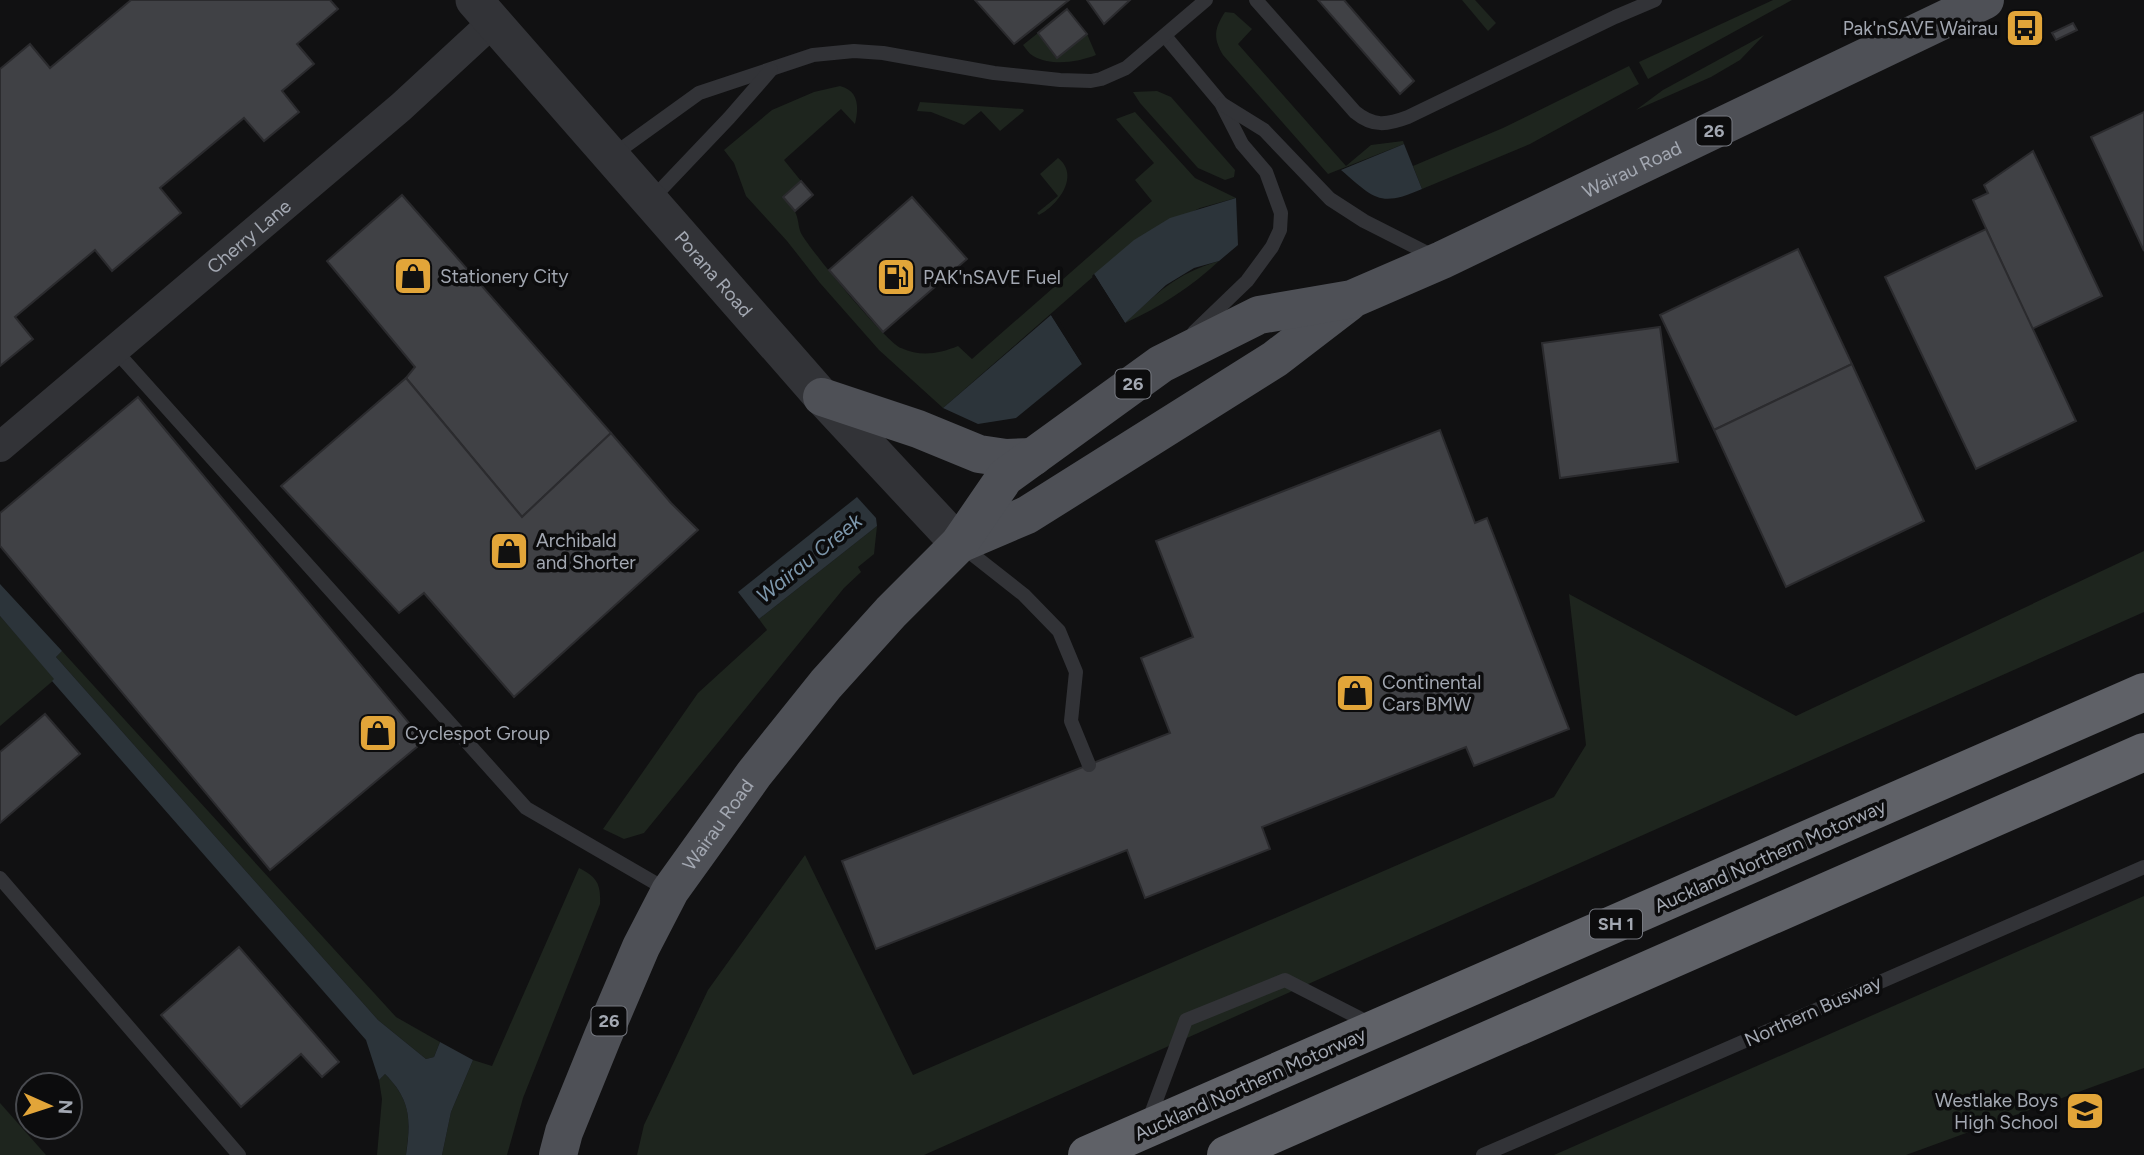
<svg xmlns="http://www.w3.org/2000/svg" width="2144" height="1155" font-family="Figtree,sans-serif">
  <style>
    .green { fill: #1e251e }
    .water { fill: #2c343a }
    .pier { fill: #111112 }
    .building { fill: #404145; stroke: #2b2b2e; stroke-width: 2 }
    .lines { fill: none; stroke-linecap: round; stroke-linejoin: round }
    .service { stroke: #323337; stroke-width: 14 }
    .minor { stroke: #323337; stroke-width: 30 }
    .tertiary { stroke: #323337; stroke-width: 37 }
    .primary { stroke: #4e5056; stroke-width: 38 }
    .motorway { stroke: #5f6167; stroke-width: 38 }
    .labels { text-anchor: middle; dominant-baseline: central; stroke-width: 7; stroke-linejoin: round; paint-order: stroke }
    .shield { fill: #0c0c0d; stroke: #767980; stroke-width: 2 }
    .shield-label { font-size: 18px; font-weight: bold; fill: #a3a8b2 }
    .poi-label { font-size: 19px; fill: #a3a8b2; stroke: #0c0c0d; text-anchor: start }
    .street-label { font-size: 19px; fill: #a3a8b2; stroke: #0c0c0d }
    .water-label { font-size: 21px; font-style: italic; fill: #7c96ab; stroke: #0c0c0d }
  </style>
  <rect width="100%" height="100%" fill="#111112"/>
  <g class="green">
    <path d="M1462 0H1475L1496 23 1488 31Z"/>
    <path d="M1773 0H1792L1648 79 1639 62Z"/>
    <path d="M1225 12 1234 13 1252 29 1238 44 1346 166 1371 145 1403 141 1404 144 1328 174 1223 55C1213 38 1214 29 1225 12Z"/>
    <path d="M1038 33 1057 57 1087 34 1096 55C1079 62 1052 66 1035 57 1030 55 1026 49 1023 45Z"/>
    <path d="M1764 35 1740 60 1711 77 1636 110 1663 90Z"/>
    <path d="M1629 66 1639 84 1530 144 1422 189 1413 166 1503 128Z"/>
    <path d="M840 86C859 91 859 107 855 124L841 109 784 160 801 181 783 197C787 202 794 208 796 214 799 221 798 228 802 235 812 252 886 342 901 348 921 357 938 354 958 346L972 359 1152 201 1135 180 1154 163 1116 119 1135 112 1195 178 1236 198 1200 208 1135 240 943 408 879 350 820 283 787 241 746 196 734 163 724 150 772 110 814 92Z"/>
    <path d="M1157 91 1171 97 1235 170 1234 177 1225 180 1198 168 1140 103 1133 92Z"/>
    <path d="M920 102 1023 109 1024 111 1000 131 981 111 964 125 931 112 917 111Z"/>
    <path d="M1058 158C1081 176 1057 206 1039 215L1037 213 1058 196 1040 174Z"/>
    <path d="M1219 261C1192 286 1159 308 1125 323 1157 293 1175 274 1219 261Z"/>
    <path d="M877 526 874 554 858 567 861 572 844 588 644 833 624 839 603 829 698 693 767 630 759 619Z"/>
    <path d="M2144 551V612L924 1155H637L644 1125 708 990 805 855 913 1075 1554 797 1586 745 1569 594 1796 716Z"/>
    <path d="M0 616 55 679 0 726Z"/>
    <path d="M62 651 396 1017 440 1042 434 1057 426 1059 378 1020 56 657Z"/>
    <path d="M579 868C597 877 601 884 600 904L523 1098 507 1155H442L451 1112 473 1060 492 1066Z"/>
    <path d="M2144 896V1068L1906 1155H1554Z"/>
    <path d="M385 1074C411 1100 411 1120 406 1155H377L382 1099 379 1080Z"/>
    <path d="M0 1103 46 1155H0Z"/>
  </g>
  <g class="water">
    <path d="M1404 144 1422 189C1379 208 1374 198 1341 170Z"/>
    <path d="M1236 198 1238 245 1219 261 1194 268 1166 285 1125 323 1094 274 1134 240 1170 218Z"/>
    <path d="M1051 315 1082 364 1016 418 978 424 943 408Z"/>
    <path d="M857 497 876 518 877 526 759 619 738 592Z"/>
    <path d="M0 584 62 651 56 657 378 1020 426 1059 434 1057 440 1042 473 1060 451 1112 442 1155H406C411 1120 411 1100 385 1074L379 1080 366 1040 52 681 54 679 0 616Z"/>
  </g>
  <g class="pier">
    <path d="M1094 274 1125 323 1123 326 1092 276Z"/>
    <path d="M1054 312 1084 361 1082 364 1051 315Z"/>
  </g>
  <g class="building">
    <path d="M131 0H330L338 9 297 44 314 64 282 91 299 112 264 141 244 118 160 188 181 213 112 271 95 250 15 317 33 339 0 366V69L30 44 50 68Z"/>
    <path d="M975 0H1069L1014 44Z"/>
    <path d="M1087 0H1130L1104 24Z"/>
    <path d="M1318 0H1344L1414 81 1400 94Z"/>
    <path d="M1067 9 1087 34 1057 58 1038 33Z"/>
    <path d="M2073 23 2077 30 2056 40 2052 33Z"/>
    <path d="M2144 112V251L2091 137Z"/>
    <path d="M2033 151 2102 296 2032 329 1973 200 1988 193 1984 185Z"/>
    <path d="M801 181 813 195 795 211 783 197Z"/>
    <path d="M402 195 611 433 522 517 406 378 415 367 327 261Z"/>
    <path d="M912 197 967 259 883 332 829 270Z"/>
    <path d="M1986 229 2076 421 1976 469 1885 277Z"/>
    <path d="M1798 249 1852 364 1714 430 1660 315Z"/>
    <path d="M1660 327 1678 462 1560 478 1542 343Z"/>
    <path d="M1852 364 1924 521 1786 587 1714 430Z"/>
    <path d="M406 378 522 517 611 433 671 503 698 530 514 697 424 593 399 613 281 486Z"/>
    <path d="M138 397 424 741 270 870 0 546V513Z"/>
    <path d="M1440 430 1475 523 1487 518 1569 729 1474 766 1466 747 1262 827 1270 849 1145 898 1127 850 876 949 842 861 1170 733 1141 658 1193 637 1156 541Z"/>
    <path d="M45 714 80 754 0 823V752Z"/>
    <path d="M239 947 339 1062 322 1077 301 1054 241 1107 161 1015Z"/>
  </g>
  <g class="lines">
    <g class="service">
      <path d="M1256 0 1355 112C1373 127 1387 125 1408 117L1615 17 1655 0"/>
      <path d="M1165 36 1221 103 1242 144 1266 172 1281 213 1280 230 1272 247 1247 281 1194 332"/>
      <path d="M1222 104 1264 130 1330 199 1364 221 1437 258"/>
      <path d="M613 155 699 93 813 55 854 51 883 53 994 73 1060 80 1091 81 1101 79 1126 68 1206 0"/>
      <path d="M650 201 729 118 771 70"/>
      <path d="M114 349 526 808 669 891"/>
      <path d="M963 547 1024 595 1059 631 1076 672 1071 721 1089 765"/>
      <path d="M0 878 239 1155"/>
      <path d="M1148 1122 1186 1020 1285 980 1371 1024"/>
      <path d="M1483 1155 2144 867"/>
    </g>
    <path class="minor" id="s1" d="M0 447 401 107 493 22"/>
    <path class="tertiary" id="s2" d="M474 0 822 397 959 544"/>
    <g class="primary">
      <path d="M822 397 918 429 979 454 1006 458 1033 457"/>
      <path d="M959 544 1027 515 1275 359 1348 303"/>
      <path id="s3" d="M558 1155 564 1132 603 1036 641 947 670 891 754 774 826 684 891 612 959 544 1005 477 1161 364 1259 315 1352 299 1442 260 1985 0"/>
    </g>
    <g class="motorway">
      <path d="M1087 1155 2144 692"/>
      <path d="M1226 1155 2144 752"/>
    </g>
  </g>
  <defs>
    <g id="bus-square" transform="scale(2.0125)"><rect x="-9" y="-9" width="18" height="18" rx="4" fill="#e2a539" stroke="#0c0c0d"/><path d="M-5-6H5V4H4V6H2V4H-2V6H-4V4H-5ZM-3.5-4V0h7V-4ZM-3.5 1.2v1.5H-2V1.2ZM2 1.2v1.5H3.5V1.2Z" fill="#111"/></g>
    <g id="shop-square" transform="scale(2.0125)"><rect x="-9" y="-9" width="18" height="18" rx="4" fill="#e2a539" stroke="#0c0c0d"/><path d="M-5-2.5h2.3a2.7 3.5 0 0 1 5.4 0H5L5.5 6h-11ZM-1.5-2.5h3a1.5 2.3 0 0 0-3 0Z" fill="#111"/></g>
    <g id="fuel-square" transform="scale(2.0125)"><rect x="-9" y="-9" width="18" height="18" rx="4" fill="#e2a539" stroke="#0c0c0d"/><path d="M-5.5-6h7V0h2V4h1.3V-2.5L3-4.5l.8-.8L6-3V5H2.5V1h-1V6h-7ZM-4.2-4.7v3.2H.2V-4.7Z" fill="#111"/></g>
    <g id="school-square" transform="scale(2.0125)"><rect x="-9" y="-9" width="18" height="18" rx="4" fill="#e2a539" stroke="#0c0c0d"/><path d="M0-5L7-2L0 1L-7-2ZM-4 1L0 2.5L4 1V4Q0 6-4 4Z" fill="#111"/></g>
  </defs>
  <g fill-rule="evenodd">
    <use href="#bus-square" x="2025" y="28"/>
    <use href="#shop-square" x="413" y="276"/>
    <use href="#fuel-square" x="896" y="277"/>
    <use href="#shop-square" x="509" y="551"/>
    <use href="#shop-square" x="1355" y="693"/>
    <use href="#shop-square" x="378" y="733"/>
    <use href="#school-square" x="2085" y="1111"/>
  </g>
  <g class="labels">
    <g class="shield">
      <rect x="1696.5" y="116.5" width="35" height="29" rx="5"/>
      <rect x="1115.5" y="369.5" width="35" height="29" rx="5"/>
      <rect x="1590" y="909.5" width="52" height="29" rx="5"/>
      <rect x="591.5" y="1006.5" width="35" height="29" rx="5"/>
    </g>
    <g class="shield-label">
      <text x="1714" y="131">26</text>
      <text x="1133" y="384">26</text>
      <text x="1616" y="924">SH 1</text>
      <text x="609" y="1021">26</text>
    </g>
    <g class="poi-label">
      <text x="1998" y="28" text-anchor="end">Pak'nSAVE Wairau</text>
      <text x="440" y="276">Stationery City</text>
      <text x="923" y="277">PAK'nSAVE Fuel</text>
      <text x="536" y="540">Archibald<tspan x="536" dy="22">and Shorter</tspan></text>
      <text x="1382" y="682">Continental<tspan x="1382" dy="22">Cars BMW</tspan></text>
      <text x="405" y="733">Cyclespot Group</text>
      <text x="2058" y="1100" text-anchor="end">Westlake Boys<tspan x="2058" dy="22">High School</tspan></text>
    </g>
    <g class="street-label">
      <text stroke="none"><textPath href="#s3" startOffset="1526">Wairau Road</textPath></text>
      <text stroke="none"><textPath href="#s1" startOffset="326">Cherry Lane</textPath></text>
      <text stroke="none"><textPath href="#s2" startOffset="364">Porana Road</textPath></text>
      <text stroke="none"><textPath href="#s3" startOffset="369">Wairau Road</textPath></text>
      <text transform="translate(1770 856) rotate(-24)">Auckland Northern Motorway</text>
      <text transform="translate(1813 1011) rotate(-24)">Northern Busway</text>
      <text transform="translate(1250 1084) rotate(-24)">Auckland Northern Motorway</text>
    </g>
    <g class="water-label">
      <text transform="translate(809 558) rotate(-39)">Wairau Creek</text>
    </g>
  </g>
  <g transform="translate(49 1106) rotate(93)"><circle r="33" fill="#0c0c0d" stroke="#484a4f" stroke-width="2"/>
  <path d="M0-5L12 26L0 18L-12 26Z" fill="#e2a539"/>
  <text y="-10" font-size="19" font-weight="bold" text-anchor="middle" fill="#a3a8b2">N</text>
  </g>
</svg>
